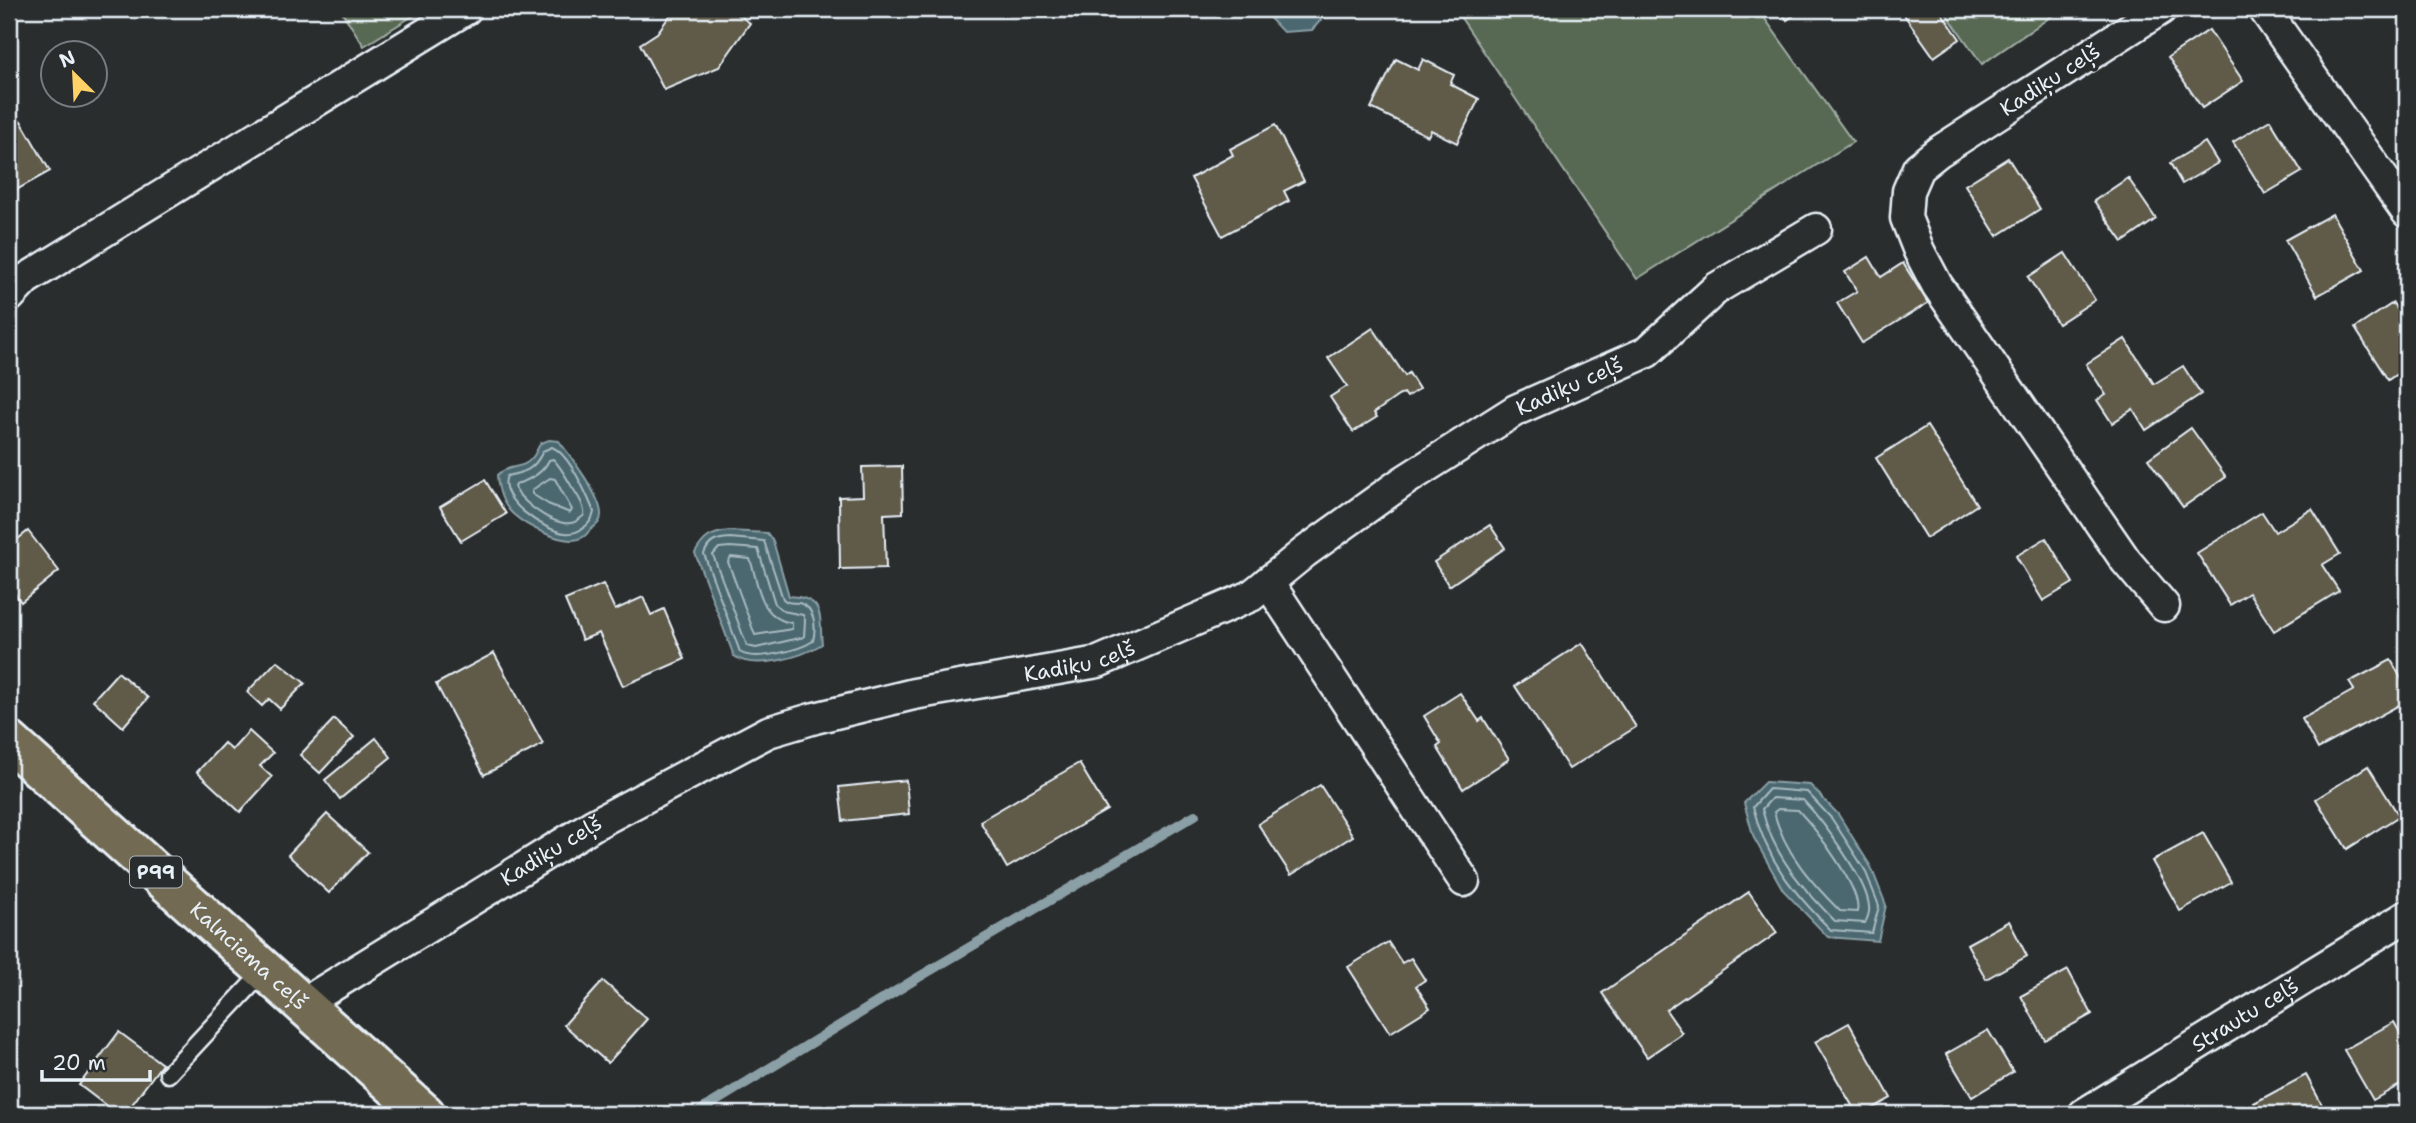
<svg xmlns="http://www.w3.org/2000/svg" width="2416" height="1123" font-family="'Shantell Sans',sans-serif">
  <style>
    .green { fill: #586952; stroke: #a0ada5; stroke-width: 2 }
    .water { fill: #4b686f; stroke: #8a9fa6; stroke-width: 2 }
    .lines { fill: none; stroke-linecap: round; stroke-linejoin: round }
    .shore { stroke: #a9bac1; stroke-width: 2 }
    .stream { stroke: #8a9fa6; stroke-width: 10 }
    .building { fill: #615a4a; stroke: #e8f1f8; stroke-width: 2 }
    .lane-casing { stroke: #e8f1f8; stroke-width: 21 }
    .street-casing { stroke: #e8f1f8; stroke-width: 35 }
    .primary-casing { stroke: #e8f1f8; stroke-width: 44 }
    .lane { stroke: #2a2d2e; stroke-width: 16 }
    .street { stroke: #2a2d2e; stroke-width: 30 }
    .primary { stroke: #736b52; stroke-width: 38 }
    .labels { text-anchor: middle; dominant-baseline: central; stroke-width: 7; stroke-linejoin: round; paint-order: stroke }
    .shield { fill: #2a2d2e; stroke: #afb6bb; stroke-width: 2 }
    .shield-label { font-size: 19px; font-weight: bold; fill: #e8f1f8 }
    .street-label { font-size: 21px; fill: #e8f1f8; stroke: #2a2d2e }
  </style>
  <rect width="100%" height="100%" fill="#2a2d2e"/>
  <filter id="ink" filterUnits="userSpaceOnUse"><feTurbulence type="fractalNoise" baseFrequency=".0143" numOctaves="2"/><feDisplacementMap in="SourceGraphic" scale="14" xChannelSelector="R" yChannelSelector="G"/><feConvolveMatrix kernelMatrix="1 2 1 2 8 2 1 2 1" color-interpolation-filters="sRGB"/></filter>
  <g filter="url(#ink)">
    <g class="green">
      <path d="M340 9H424L364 46Z"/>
      <path d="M1455 9H1758L1853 142 1637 279Z"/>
      <path d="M1943 9H2062L1982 64Z"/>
    </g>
    <g class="water">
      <path d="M1265 9H1320L1321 20 1312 30 1283 32 1266 14Z"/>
      <path d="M549 440 559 441C570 455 602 498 601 515 601 523 595 526 589 531 587 534 584 537 581 538 564 546 526 526 513 514 502 504 498 490 497 475 508 464 523 470 532 458 536 454 537 448 541 443Z"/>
      <path d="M729 531 767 533 773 541 789 596C826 598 819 616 822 644 802 657 754 671 734 656L695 553C704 537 711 533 729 531Z"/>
      <path d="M1765 782 1810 785 1838 814 1871 867 1886 905 1878 941 1828 937 1783 890 1754 838 1744 803Z"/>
    </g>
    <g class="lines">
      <g class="shore">
        <path d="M552 447C569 454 587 495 594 512 592 524 578 535 565 533 545 531 496 499 507 476 526 472 534 470 543 451Z"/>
        <path d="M553 459C561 467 566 477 572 487 576 493 584 504 584 512 585 516 582 517 578 520 562 533 522 504 515 488L516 484C530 480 543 473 549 460Z"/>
        <path d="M550 478 555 479 572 510 570 513 548 504 532 494V490Z"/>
        <path d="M730 538 764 541 783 599C789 604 791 602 799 603 816 607 816 628 813 641 800 650 753 662 740 652L704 554C709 541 716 539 730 538Z"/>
        <path d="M730 547 758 549 775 604 783 611 803 615 805 620 804 637 756 648 747 646 713 555 719 548Z"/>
        <path d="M731 557 750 559C759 585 759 618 792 623V629L755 635 728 562Z"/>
        <path d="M1769 789 1807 792 1832 819 1865 870 1879 906 1872 933 1831 930C1792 891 1767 861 1753 807Z"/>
        <path d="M1772 798 1803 800C1821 819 1868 881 1869 907 1870 912 1867 919 1865 923L1835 921C1802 887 1773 856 1762 809Z"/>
        <path d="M1778 809 1798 810C1814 827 1863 890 1857 912L1840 911C1811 882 1784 852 1774 812Z"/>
      </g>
      <path class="stream" d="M695 1114 919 977 1195 815"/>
    </g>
    <g class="building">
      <path d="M675 9H729L750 23 719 67 664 90 640 44 657 33Z"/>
      <path d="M1779 9H1803L1787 20Z"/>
      <path d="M1900 9H1939L1960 39 1934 57Z"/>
      <path d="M2209 30 2243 81 2202 108 2168 57Z"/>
      <path d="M1396 59 1418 70 1423 59 1454 75 1450 84 1479 99 1457 143 1431 130 1428 136 1371 108Z"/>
      <path d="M2270 120 2302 172 2265 194 2233 142Z"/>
      <path d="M21 121 50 171 9 194V128Z"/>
      <path d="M1275 125 1304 181 1284 191 1289 201 1222 236 1191 178 1233 155 1230 149Z"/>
      <path d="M2205 142 2218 163 2182 184 2170 163Z"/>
      <path d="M2008 158 2040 209 1997 236 1965 185Z"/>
      <path d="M2128 178 2156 219 2123 242 2094 201Z"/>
      <path d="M2332 214 2364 270 2317 296 2285 240Z"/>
      <path d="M2065 253 2095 300 2058 324 2028 277Z"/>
      <path d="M1869 257 1881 277 1903 263 1928 303 1862 343 1837 303 1857 291 1845 272Z"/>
      <path d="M2393 303 2407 325V367L2388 380 2355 328Z"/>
      <path d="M1373 328 1405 376 1409 373 1419 389 1407 397 1404 393 1398 396 1374 413 1377 417 1353 432 1330 397 1347 386 1328 358Z"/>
      <path d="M2125 339 2154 384 2183 366 2201 394 2146 430 2133 409 2112 423 2097 400 2106 395 2086 364Z"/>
      <path d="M1927 426 1977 505 1926 538 1876 458Z"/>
      <path d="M2191 428 2226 477 2183 507 2148 459Z"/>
      <path d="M902 466 903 513 884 514 886 568 840 569 839 497 863 496 862 467Z"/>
      <path d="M485 480 506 514 461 541 440 507Z"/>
      <path d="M2312 509 2340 554 2322 565 2339 591 2274 631 2249 593 2230 605 2197 553 2262 512 2275 532Z"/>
      <path d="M1490 525 1505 548 1449 586 1434 562Z"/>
      <path d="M28 531 59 571 21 602 9 586V546Z"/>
      <path d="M2046 538 2073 583 2043 601 2016 556Z"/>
      <path d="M603 584 615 610 643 597 651 615 664 609 685 659 623 686 599 633 582 640 565 600Z"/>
      <path d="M1582 643 1636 727 1569 769 1515 686Z"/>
      <path d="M494 653 543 744 484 775 436 684Z"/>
      <path d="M2391 660 2407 689V701L2318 749 2302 719 2354 690 2349 682Z"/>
      <path d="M277 661 305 683 280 709 269 699 262 706 247 692Z"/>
      <path d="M118 672 148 698 123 727 93 700Z"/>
      <path d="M1460 693 1479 721 1483 718 1509 759 1463 789 1437 747 1441 744 1424 716Z"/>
      <path d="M334 719 354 737 320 773 300 755Z"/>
      <path d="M249 731 273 753 260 766 272 777 240 812 197 772 224 743 232 750Z"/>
      <path d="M376 738 391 757 340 799 325 780Z"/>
      <path d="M1079 763 1107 810 1007 868 980 821Z"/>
      <path d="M2368 766 2399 816 2347 849 2316 799Z"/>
      <path d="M906 780 909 814 843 821 839 787Z"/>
      <path d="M1320 785 1353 836 1291 875 1258 824Z"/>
      <path d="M327 814 368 852 329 893 288 855Z"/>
      <path d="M2203 833 2231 882 2180 911 2152 861Z"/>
      <path d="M1749 892 1777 933 1666 1010 1682 1033 1647 1057 1602 993Z"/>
      <path d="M2009 921 2027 956 1986 979 1967 944Z"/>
      <path d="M1388 942 1402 963 1411 958 1425 980 1416 986 1430 1008 1390 1033 1348 967Z"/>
      <path d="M2068 970 2092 1014 2045 1040 2021 996Z"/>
      <path d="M603 981 647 1019 608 1063 564 1025Z"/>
      <path d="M2394 1022 2407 1045V1081L2373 1100 2344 1050Z"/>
      <path d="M1849 1023 1891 1098 1863 1114H1857L1815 1042Z"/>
      <path d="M1988 1030 2013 1072 1972 1097 1946 1054Z"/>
      <path d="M119 1032 162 1064 125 1114H117L79 1085Z"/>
      <path d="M2306 1075 2327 1114H2260L2254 1103Z"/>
    </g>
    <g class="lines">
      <g class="lane-casing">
        <path id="lane" d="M168 1074 264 971"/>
      </g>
      <g class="street-casing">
        <g id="street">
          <path d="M2161 9 1938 152 1918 168 1908 191 1906 218 1919 251 1937 285 2126 561 2164 606"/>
          <path d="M2264 9 2407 212"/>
          <path d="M9 297 26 279 466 9"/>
          <path d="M1268 582 1464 881"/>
          <path id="s1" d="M301 1005 593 825 768 732 815 718 914 694 1098 662 1251 596 1305 552 1404 481 1516 410 1647 352 1717 288 1816 229"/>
          <path id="s2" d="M2084 1114 2407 916"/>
        </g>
      </g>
      <g class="primary-casing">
        <g id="primary">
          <path id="s3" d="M9 741 425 1114"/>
        </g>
      </g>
      <use href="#lane" class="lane"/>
      <use href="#street" class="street"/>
      <use href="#primary" class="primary"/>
    </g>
  </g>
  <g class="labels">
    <rect class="shield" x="130" y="856.5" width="52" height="31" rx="5"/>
    <g class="shield-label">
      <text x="156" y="872">P99</text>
    </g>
    <g class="street-label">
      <text transform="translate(2050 80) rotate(-33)">Kadiķu ceļš</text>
      <text stroke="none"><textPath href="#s1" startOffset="1428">Kadiķu ceļš</textPath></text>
      <text stroke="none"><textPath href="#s1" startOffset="861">Kadiķu ceļš</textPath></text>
      <text stroke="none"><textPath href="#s1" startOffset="294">Kadiķu ceļš</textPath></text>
      <text stroke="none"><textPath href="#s3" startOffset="322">Kalnciema ceļš</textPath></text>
      <text stroke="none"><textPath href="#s2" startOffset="189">Strautu ceļš</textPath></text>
    </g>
  </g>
  <rect width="2416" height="1123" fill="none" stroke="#2a2d2e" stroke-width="35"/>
  <rect x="18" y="18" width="2381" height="1088" fill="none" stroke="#e8f1f8" stroke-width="2.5" filter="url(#ink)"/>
  <g transform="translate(74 74) rotate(336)"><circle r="33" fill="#2a2d2e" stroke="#767b7f" stroke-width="2"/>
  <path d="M0-5L12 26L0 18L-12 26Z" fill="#ffd166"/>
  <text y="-10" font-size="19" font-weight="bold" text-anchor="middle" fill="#e8f1f8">N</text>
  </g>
  <path d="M42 1070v10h108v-10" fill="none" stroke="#e8f1f8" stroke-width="3.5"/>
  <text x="52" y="1070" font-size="21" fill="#e8f1f8" stroke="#2a2d2e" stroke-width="5" paint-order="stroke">20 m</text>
</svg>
